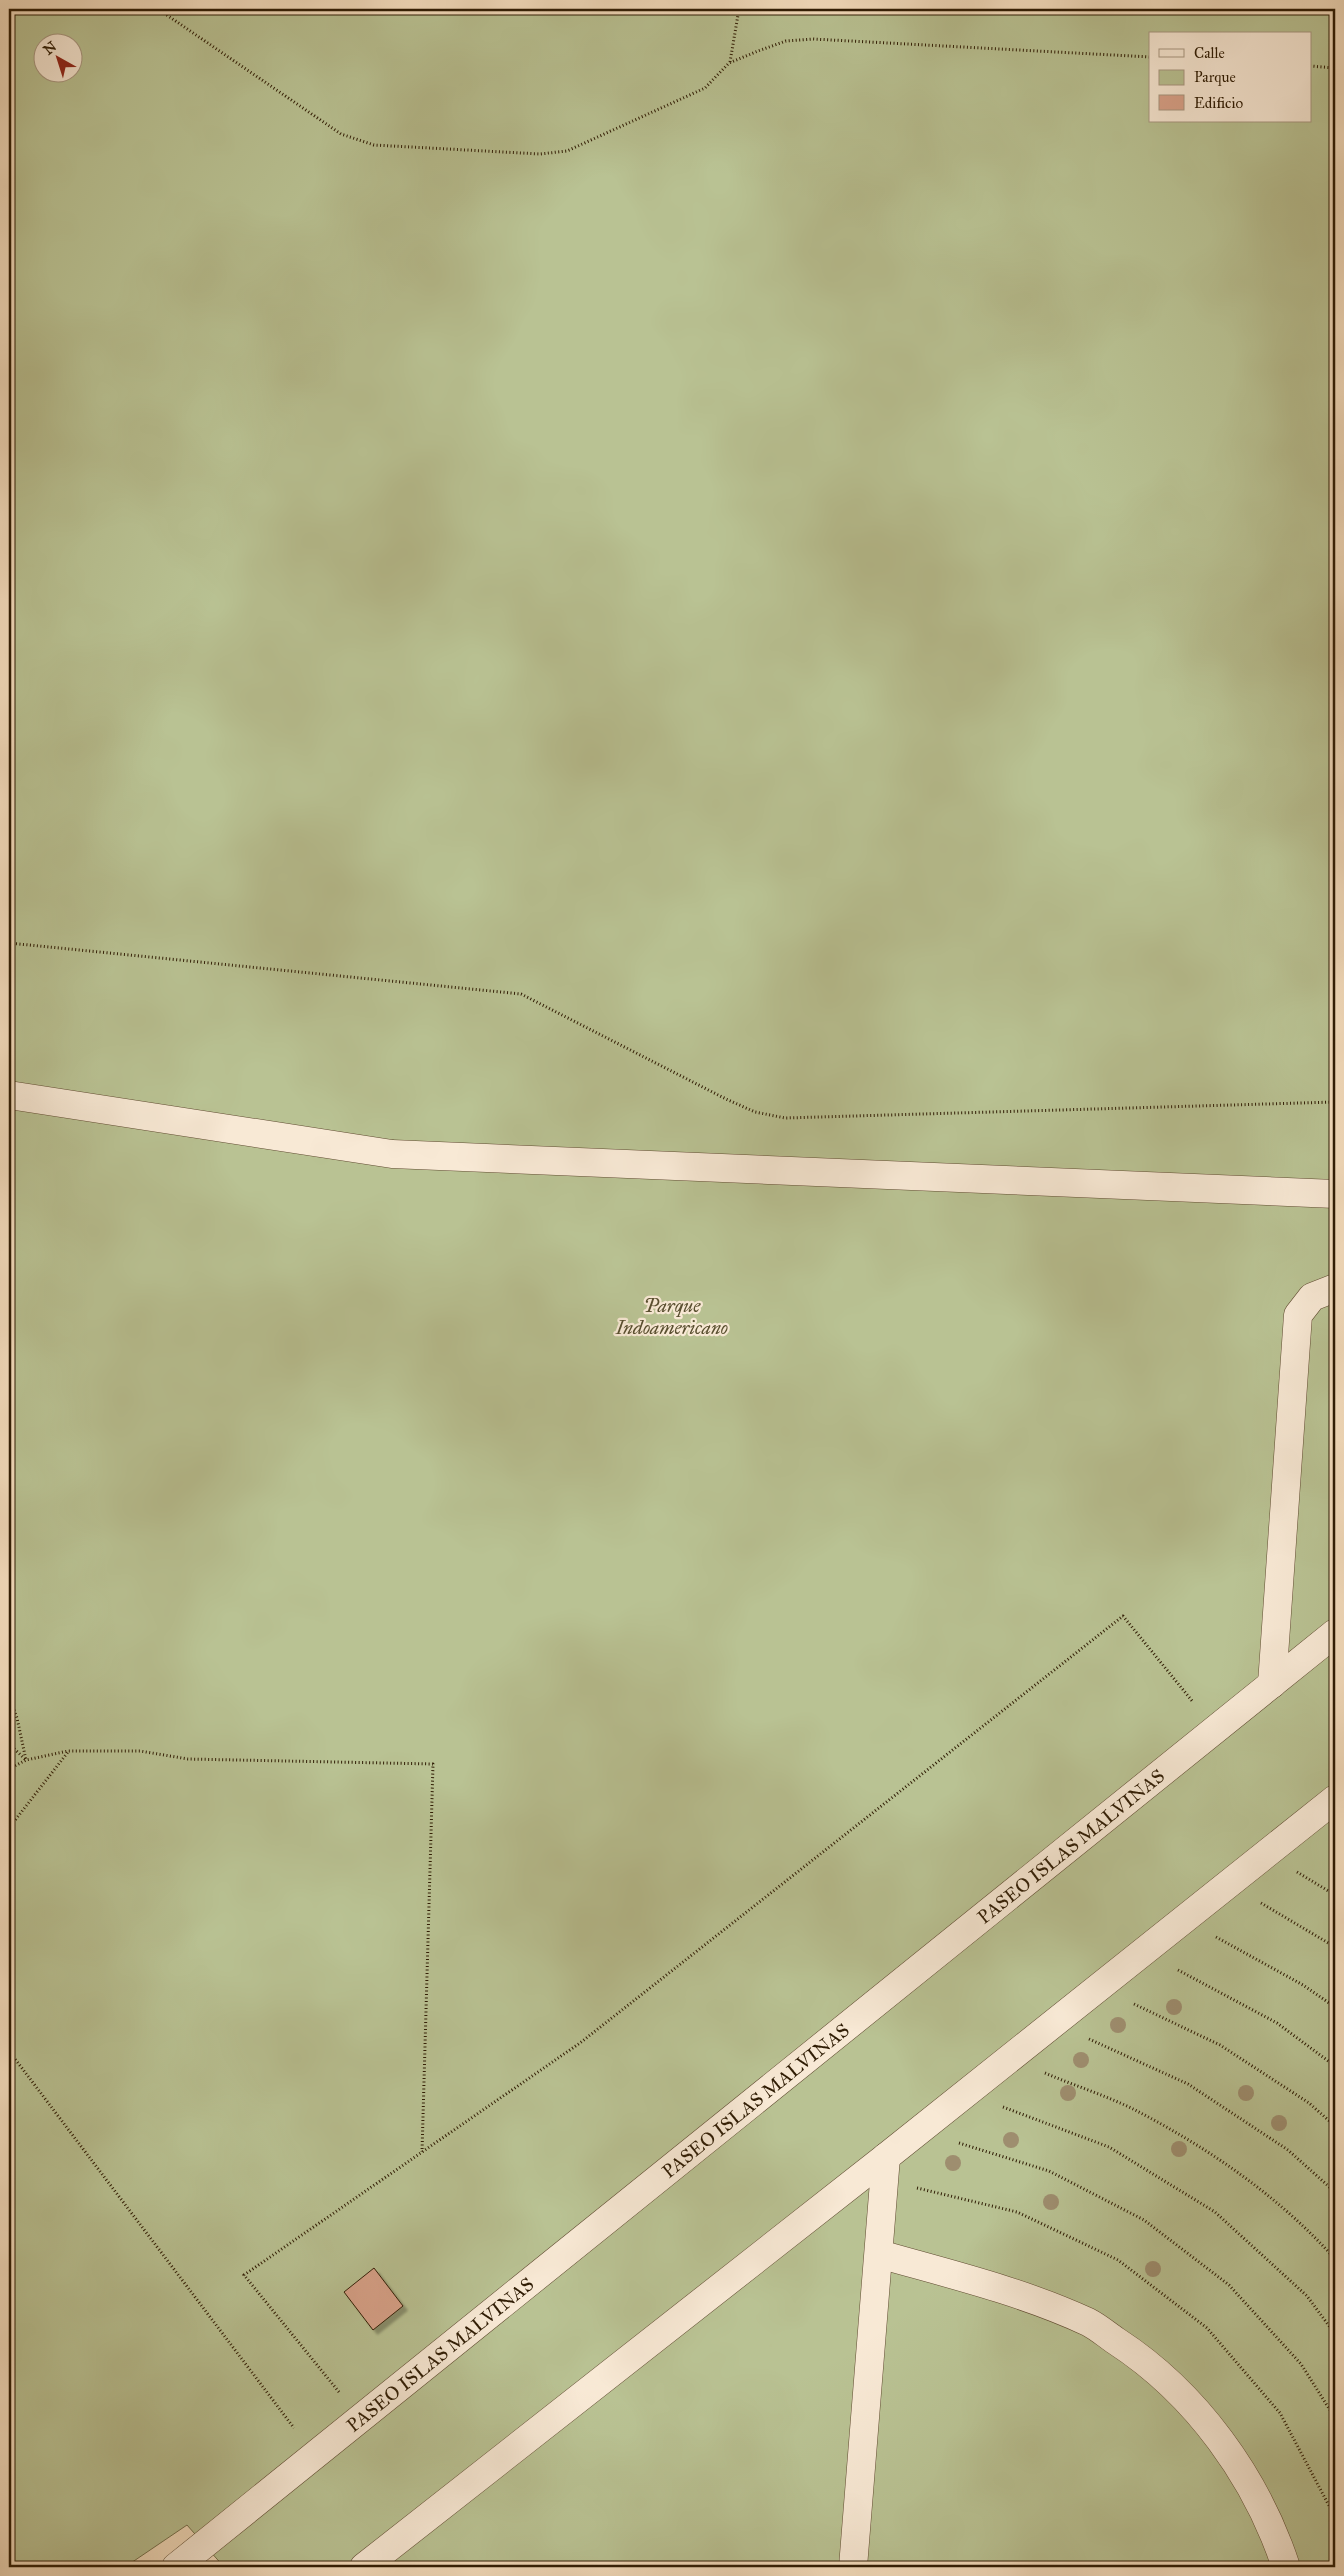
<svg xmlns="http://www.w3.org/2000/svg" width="1344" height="2576" font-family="'IM FELL Great Primer',serif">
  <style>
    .green { fill: #b9c293; stroke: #746f4c; fill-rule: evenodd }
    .building { fill: #daa38b; stroke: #2f1c04; filter: url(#shadow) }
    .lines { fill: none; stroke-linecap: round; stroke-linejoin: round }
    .minor-casing { stroke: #604c32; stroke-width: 29 }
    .path { stroke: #2f1c04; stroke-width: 3; stroke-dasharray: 1 2.5; stroke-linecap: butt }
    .minor { stroke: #f8e9d5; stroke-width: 28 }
    .tree { fill: #9e8e6f }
    .labels { text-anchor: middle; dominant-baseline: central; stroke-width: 4.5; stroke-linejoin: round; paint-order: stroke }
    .park-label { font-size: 19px; font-style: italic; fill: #584e2f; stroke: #f8e9d5 }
    .street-label { font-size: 19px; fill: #2f1c04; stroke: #f8e9d5 }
  </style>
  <defs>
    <filter id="shadow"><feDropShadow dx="4.5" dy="4.5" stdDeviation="1" flood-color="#0004"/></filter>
  </defs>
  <rect width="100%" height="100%" fill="#f4ddbe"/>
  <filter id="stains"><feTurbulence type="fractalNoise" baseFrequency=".004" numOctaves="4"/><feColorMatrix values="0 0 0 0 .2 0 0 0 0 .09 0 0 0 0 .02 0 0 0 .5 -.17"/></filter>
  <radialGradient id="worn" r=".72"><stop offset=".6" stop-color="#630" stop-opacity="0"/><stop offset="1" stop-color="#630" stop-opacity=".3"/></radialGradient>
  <path class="green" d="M9 9H1335V2567H224L187 2525 125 2567H9ZM1150 34H1310V121H1150ZM42 42H72V72H42Z"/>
  <path class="building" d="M374 2268 403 2306 373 2330 344 2292Z"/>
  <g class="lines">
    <g class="minor-casing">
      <g id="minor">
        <path d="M9 1095 392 1154 1335 1194"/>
        <path d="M1272 1684 1298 1315 1312 1297 1335 1288"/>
        <path d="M879 2254C949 2274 1021 2291 1088 2322 1098 2327 1107 2335 1116 2341 1196 2393 1257 2478 1286 2567"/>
        <path id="s1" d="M176 2567 1335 1633"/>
        <path d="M364 2567 886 2157 1335 1799"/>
        <path d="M853 2567 886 2157"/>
      </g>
    </g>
    <g class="path">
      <path d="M158 9 341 134 374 145 540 154 567 151 705 88 729 63 758 51 786 41 813 39 1150 57"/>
      <path d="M730 62 739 9"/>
      <path d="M1310 66 1335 68"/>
      <path d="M9 943 521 994 726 1099 755 1112 785 1118 1335 1102"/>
      <path d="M9 1697 17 1718 26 1760"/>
      <path d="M9 1744 26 1760"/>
      <path d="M9 1769 26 1760 68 1751H140L188 1759 433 1764 422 2152"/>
      <path d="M9 1828 68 1752"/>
      <path d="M1297 1872 1335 1895"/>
      <path d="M1261 1903 1335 1947"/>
      <path d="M1216 1937 1303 1985 1335 2007"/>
      <path d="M1178 1970 1277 2023 1335 2066"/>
      <path d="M1134 2004 1220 2045 1309 2103 1335 2126"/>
      <path d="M1089 2039 1188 2084 1288 2150 1335 2192"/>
      <path d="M9 2051 294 2428"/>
      <path d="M1045 2073C1075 2086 1108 2096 1137 2111 1210 2149 1281 2198 1335 2259"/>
      <path d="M1003 2107 1109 2147 1215 2212 1307 2296 1335 2334"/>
      <path d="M959 2143 1049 2171 1144 2220 1229 2285 1301 2364 1335 2418"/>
      <path d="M917 2188 1017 2212 1118 2260 1207 2328 1280 2413 1335 2517"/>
      <path d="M339 2392 244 2275 580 2043 1123 1616 1193 1702"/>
    </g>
    <use href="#minor" class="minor"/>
  </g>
  <g class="tree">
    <circle cx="1174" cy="2007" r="8"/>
    <circle cx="1118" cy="2025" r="8"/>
    <circle cx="1081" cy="2060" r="8"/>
    <circle cx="1068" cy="2093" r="8"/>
    <circle cx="1246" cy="2093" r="8"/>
    <circle cx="1279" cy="2123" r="8"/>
    <circle cx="1011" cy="2140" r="8"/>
    <circle cx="1179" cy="2149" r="8"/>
    <circle cx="953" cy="2163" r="8"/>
    <circle cx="1051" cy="2202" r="8"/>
    <circle cx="1153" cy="2269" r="8"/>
  </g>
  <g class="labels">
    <g class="park-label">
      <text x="672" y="1305">Parque<tspan x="672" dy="22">Indoamericano</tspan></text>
    </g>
    <g class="street-label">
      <text stroke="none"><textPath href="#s1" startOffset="1149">PASEO ISLAS MALVINAS</textPath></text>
      <text stroke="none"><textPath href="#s1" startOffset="744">PASEO ISLAS MALVINAS</textPath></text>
      <text stroke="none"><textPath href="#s1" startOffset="339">PASEO ISLAS MALVINAS</textPath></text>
    </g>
  </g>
  <rect width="1344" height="2576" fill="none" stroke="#f4ddbe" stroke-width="30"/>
  <rect x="10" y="10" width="1324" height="2556" fill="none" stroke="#2f1c04" stroke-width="2.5"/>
  <rect x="15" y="15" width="1314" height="2546" fill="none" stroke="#2f1c04"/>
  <rect x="1149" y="32" width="162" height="90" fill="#f8e9d5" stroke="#a89781"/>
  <rect x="1159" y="49" width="25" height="8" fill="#f8e9d5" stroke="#a89781"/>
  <text x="1194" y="58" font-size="15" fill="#2f1c04">Calle</text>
  <rect x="1159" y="70" width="25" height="15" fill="#b9c293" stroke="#a89781"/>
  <text x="1194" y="82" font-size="15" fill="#2f1c04">Parque</text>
  <rect x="1159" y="95" width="25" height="15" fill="#daa38b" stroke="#a89781"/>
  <text x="1194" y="108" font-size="15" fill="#2f1c04">Edificio</text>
  <g transform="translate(58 58) rotate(321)"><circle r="24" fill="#f8e9d5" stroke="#a89781"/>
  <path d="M0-4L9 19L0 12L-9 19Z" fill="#8f2418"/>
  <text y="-8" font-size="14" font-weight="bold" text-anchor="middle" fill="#2f1c04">N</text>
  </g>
  <rect width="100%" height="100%" filter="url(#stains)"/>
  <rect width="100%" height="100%" fill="url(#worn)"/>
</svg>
